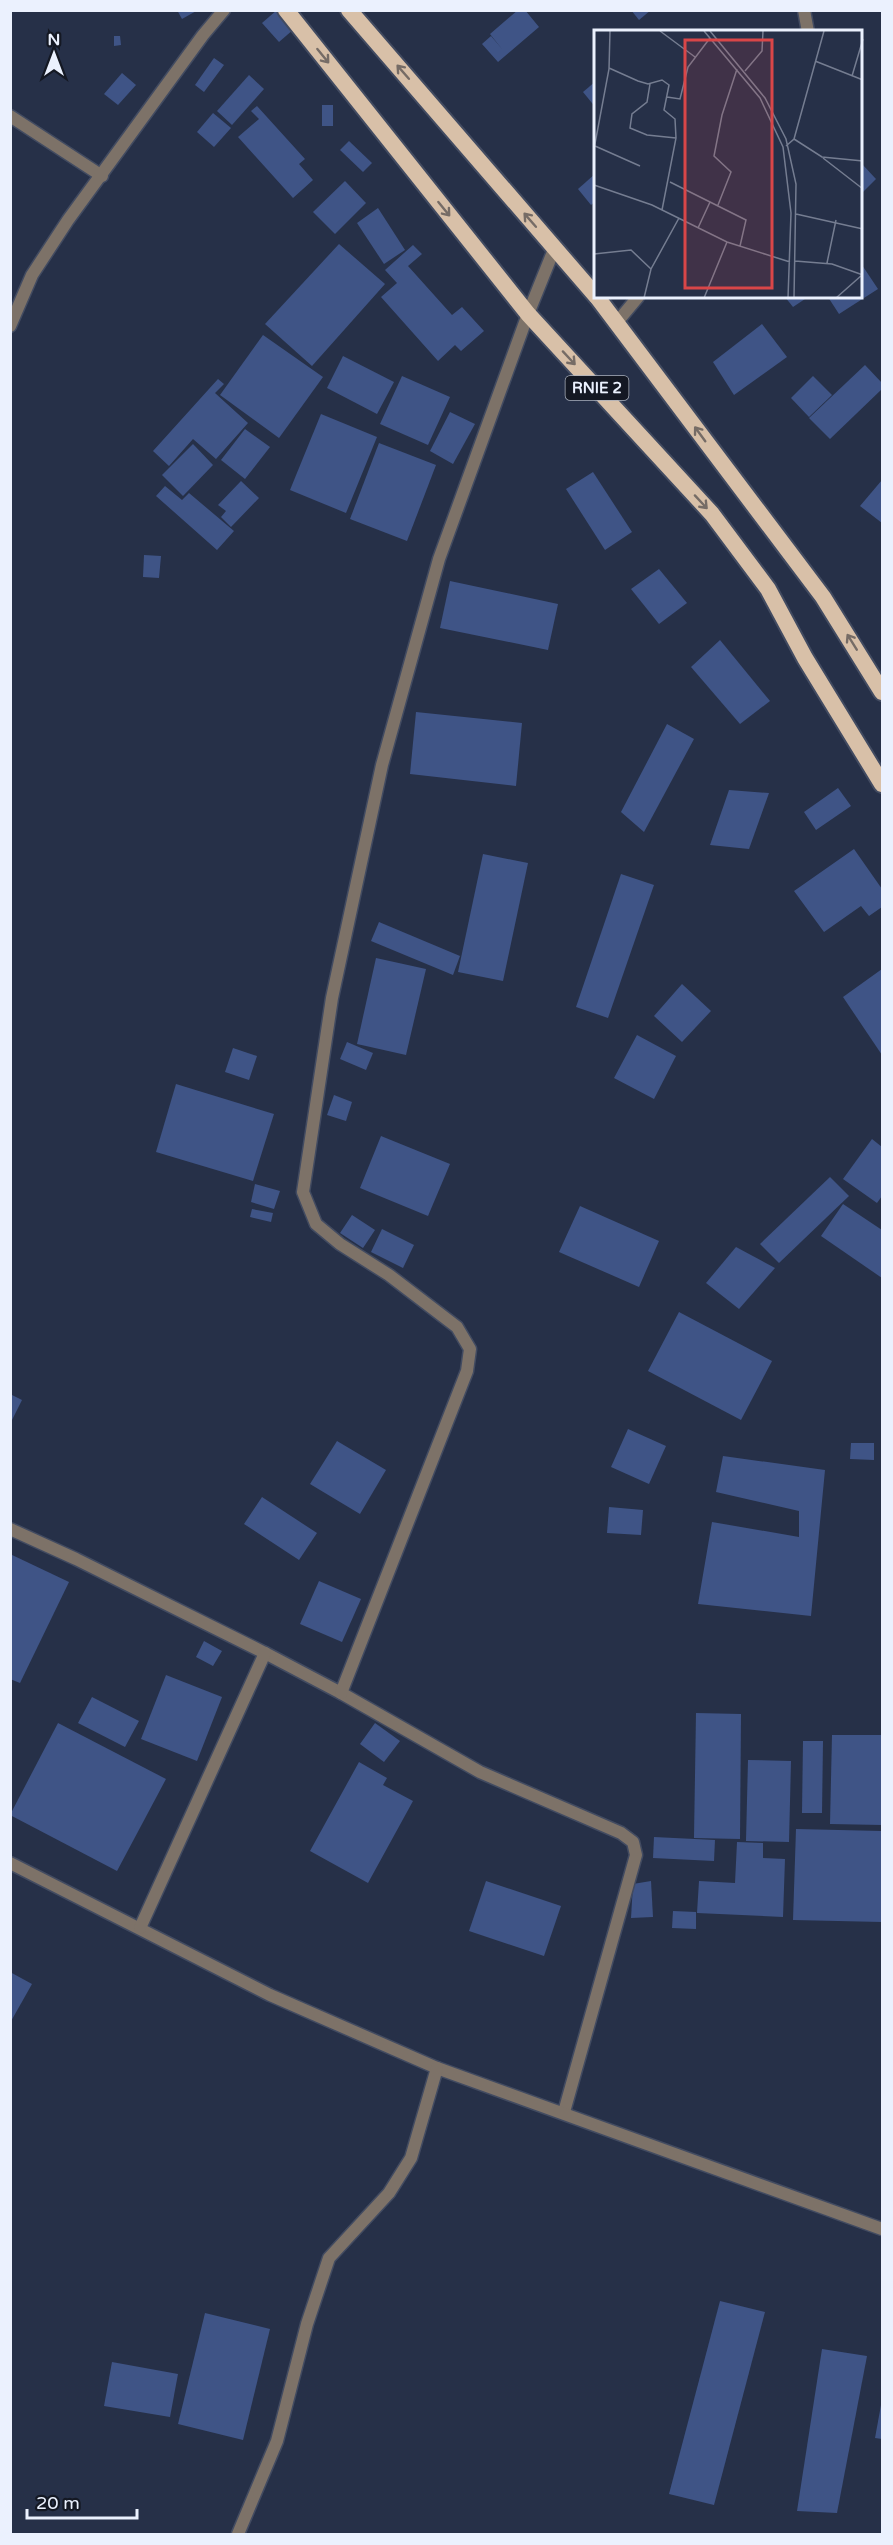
<svg xmlns="http://www.w3.org/2000/svg" width="893" height="2545" font-family="'Varela Round',sans-serif">
  <style>
    .building { fill: #3f5486 }
    .lines { fill: none; stroke-linecap: round; stroke-linejoin: round }
    .minor-casing { stroke: #424b61; stroke-width: 15 }
    .trunk-casing { stroke: #424b61; stroke-width: 20 }
    .minor { stroke: #7d7268; stroke-width: 12 }
    .trunk { stroke: #d8c0a8; stroke-width: 16 }
    .oneway { stroke: #766c66 }
    .labels { text-anchor: middle; dominant-baseline: central; stroke-width: 4.5; stroke-linejoin: round; paint-order: stroke }
    .shield { fill: #141823; stroke: #aab0bc; stroke-width: 1.5 }
    .shield-label { font-size: 15px; font-weight: bold; fill: #ebf1fe }
    .inset-road { fill: none; stroke: #757d91; stroke-width: 1.5 }
    .view { fill: #d94648; fill-opacity: 0.15; stroke: #d94648; stroke-width: 3 }
    .inset-edge { fill: none; stroke: #ebf1fe; stroke-width: 3 }
  </style>
  <rect width="100%" height="100%" fill="#263048"/>
  <g class="building">
    <path d="M177 10H198L182 19Z"/>
    <path d="M277 10H280L294 29 279 42 262 23Z"/>
    <path d="M518 10H525L539 27 498 62 482 44 491 36 502 49 490 34Z"/>
    <path d="M631 10H651L639 20Z"/>
    <path d="M114 36H120L121 45 114 46Z"/>
    <path d="M214 58 224 65 204 92 195 85Z"/>
    <path d="M122 73 136 85 118 105 104 94Z"/>
    <path d="M249 75 264 89 232 125 217 111Z"/>
    <path d="M596 81V108L583 92Z"/>
    <rect x="322" y="105" width="11" height="21"/>
    <path d="M257 106 305 159 299 164 313 180 293 198 238 137 259 119 251 111Z"/>
    <path d="M213 113 231 128 214 147 197 132Z"/>
    <path d="M349 141 372 163 363 172 340 150Z"/>
    <path d="M862 164 876 179 862 193Z"/>
    <path d="M595 174 596 201 591 205 578 189Z"/>
    <path d="M345 181 366 203 335 234 313 212Z"/>
    <path d="M378 208 405 250 384 264 357 223Z"/>
    <path d="M339 244 385 284 312 366 265 324Z"/>
    <path d="M413 245 422 254 408 266 452 315 462 307 484 331 461 351 455 345 438 361 381 297 397 283 385 270Z"/>
    <path d="M862 265 878 289 839 314 828 297H862Z"/>
    <path d="M785 297H808L793 307Z"/>
    <path d="M762 324 787 357 734 395 713 362Z"/>
    <path d="M263 335 323 377 279 438 220 395Z"/>
    <path d="M343 356 394 382 377 414 327 388Z"/>
    <path d="M865 365 882 383V389L830 439 809 418Z"/>
    <path d="M402 376 450 397 428 445 380 424Z"/>
    <path d="M813 376 832 395 809 417 791 398Z"/>
    <path d="M218 379 224 384 215 393 248 423 216 459 193 439 169 466 153 451Z"/>
    <path d="M450 412 475 424 453 464 430 451Z"/>
    <path d="M321 414 377 437 346 513 290 490Z"/>
    <path d="M245 429 270 447 245 479 221 460Z"/>
    <path d="M379 443 436 465 407 541 350 519Z"/>
    <path d="M193 444 213 465 183 496 162 475Z"/>
    <path d="M593 472 632 532 605 550 566 489Z"/>
    <path d="M882 480V523L860 506Z"/>
    <path d="M241 481 259 498 231 527 221 517 226 511 218 505Z"/>
    <path d="M165 486 182 500 189 493 234 531 217 550 156 496Z"/>
    <path d="M144 555 161 556 159 578 143 577Z"/>
    <path d="M659 569 687 603 659 624 631 589Z"/>
    <path d="M450 581 558 604 548 650 440 628Z"/>
    <path d="M720 640 770 701 740 724 691 667Z"/>
    <path d="M416 712 522 723 516 786 410 774Z"/>
    <path d="M667 724 694 739 644 832 621 812Z"/>
    <path d="M838 788 851 806 816 830 804 812Z"/>
    <path d="M729 790 769 793 749 849 710 845Z"/>
    <path d="M854 849 882 889V907L869 916 861 906 824 932 794 891Z"/>
    <path d="M483 854 528 863 503 981 458 972Z"/>
    <path d="M621 874 654 885 608 1018 576 1007Z"/>
    <path d="M379 922 460 956 453 975 371 941Z"/>
    <path d="M376 958 426 969 406 1055 357 1044Z"/>
    <path d="M882 969V1055L843 997Z"/>
    <path d="M682 984 711 1011 682 1042 654 1016Z"/>
    <path d="M637 1035 676 1056 654 1099 614 1078Z"/>
    <path d="M347 1042 373 1053 366 1070 340 1059Z"/>
    <path d="M233 1048 257 1056 249 1080 225 1072Z"/>
    <path d="M176 1084 274 1114 253 1181 156 1152Z"/>
    <path d="M334 1095 352 1102 346 1121 327 1115Z"/>
    <path d="M381 1136 450 1164 428 1216 360 1188Z"/>
    <path d="M872 1139 882 1147V1196L877 1203 843 1179Z"/>
    <path d="M830 1177 849 1196 779 1263 760 1244Z"/>
    <path d="M255 1184 280 1191 274 1209 251 1202Z"/>
    <path d="M843 1204 882 1230V1278L821 1236Z"/>
    <path d="M580 1206 659 1241 639 1287 559 1252Z"/>
    <path d="M252 1209 273 1213 271 1222 250 1217Z"/>
    <path d="M352 1215 375 1230 363 1248 340 1233Z"/>
    <path d="M382 1229 414 1245 403 1268 371 1252Z"/>
    <path d="M736 1247 775 1268 739 1309 706 1283Z"/>
    <path d="M679 1312 772 1361 741 1420 648 1371Z"/>
    <path d="M10 1394 22 1400 10 1424Z"/>
    <path d="M628 1429 666 1446 649 1484 611 1467Z"/>
    <path d="M337 1441 386 1470 360 1514 310 1484Z"/>
    <path d="M851 1443H874V1460L850 1459Z"/>
    <path d="M723 1456 825 1470 811 1616 698 1604 712 1522 799 1537V1511L716 1492Z"/>
    <path d="M262 1497 317 1533 299 1560 244 1524Z"/>
    <path d="M609 1507 643 1510 641 1535 607 1533Z"/>
    <path d="M10 1554 69 1582 20 1683 10 1679Z"/>
    <path d="M319 1581 361 1599 342 1642 300 1624Z"/>
    <path d="M204 1641 222 1651 213 1666 196 1657Z"/>
    <path d="M166 1675 222 1697 197 1761 141 1739Z"/>
    <path d="M92 1697 139 1721 125 1747 78 1723Z"/>
    <path d="M696 1713 741 1714 740 1839 694 1838Z"/>
    <path d="M58 1723 166 1779 117 1871 10 1815Z"/>
    <path d="M375 1723 400 1741 384 1762 360 1744Z"/>
    <path d="M832 1735H882V1825L830 1824Z"/>
    <path d="M803 1741H823L822 1813H802Z"/>
    <path d="M748 1760 791 1761 789 1842 746 1841Z"/>
    <path d="M359 1762 387 1778 383 1785 413 1801 368 1883 310 1851Z"/>
    <path d="M796 1829 882 1831V1922L793 1920Z"/>
    <path d="M654 1837 715 1840 714 1861 653 1858Z"/>
    <path d="M737 1842 763 1843V1858L785 1859 783 1917 697 1913 699 1881 735 1883Z"/>
    <path d="M486 1881 561 1906 544 1956 469 1931Z"/>
    <path d="M651 1881 653 1917 631 1918 633 1884Z"/>
    <path d="M673 1911 696 1912V1929L672 1928Z"/>
    <path d="M10 1972 32 1984 10 2023Z"/>
    <path d="M720 2301 765 2312 714 2505 669 2494Z"/>
    <path d="M205 2313 270 2329 243 2440 178 2424Z"/>
    <path d="M822 2349 867 2356 837 2513 797 2511Z"/>
    <path d="M112 2362 178 2374 170 2417 104 2406Z"/>
    <path d="M881 2405H882V2439L875 2438Z"/>
  </g>
  <g class="lines">
    <g class="minor-casing">
      <g id="minor">
        <path d="M804 10 808 32"/>
        <path d="M10 116 102 176"/>
        <path d="M618 321 638 297"/>
        <path d="M10 326 32 275 68 220 203 35 224 10"/>
        <path d="M10 1529 76 1559 265 1653 341 1693 480 1772 621 1833 633 1842 636 1855 564 2112"/>
        <path d="M341 1693 467 1371 470 1349 457 1327 389 1275 340 1244 316 1224 303 1192 332 998 382 765 439 559 528 314 555 247"/>
        <path d="M10 1863 270 1995 437 2068 882 2229"/>
        <path d="M140 1928 265 1653"/>
        <path d="M238 2534 277 2441 307 2324 329 2258 389 2193 411 2158 437 2068"/>
      </g>
    </g>
    <g class="trunk-casing">
      <g id="trunk">
        <path d="M286 10 528 314 712 514 768 589 805 658 882 784"/>
        <path d="M349 10 596 296"/>
        <path d="M597 297 823 597 882 692"/>
      </g>
    </g>
    <use href="#minor" class="minor"/>
    <use href="#trunk" class="trunk"/>
  </g>
  <defs><path id="oneway-shaft" d="M-6 0H5M1.5-3L5.5 0L1.5 3" fill="none" stroke-width="1.6" stroke-linecap="round" stroke-linejoin="round" transform="scale(1.5)"/></defs>
  <g class="oneway">
    <use href="#oneway-shaft" transform="translate(323 56) rotate(51)"/>
    <use href="#oneway-shaft" transform="translate(403 72) rotate(-131)"/>
    <use href="#oneway-shaft" transform="translate(444 209) rotate(51)"/>
    <use href="#oneway-shaft" transform="translate(530 220) rotate(-131)"/>
    <use href="#oneway-shaft" transform="translate(569 358) rotate(47)"/>
    <use href="#oneway-shaft" transform="translate(700 434) rotate(-126)"/>
    <use href="#oneway-shaft" transform="translate(701 502) rotate(47)"/>
    <use href="#oneway-shaft" transform="translate(852 642) rotate(-122)"/>
  </g>
  <g class="labels">
    <rect class="shield" x="565.5" y="376" width="63" height="24" rx="4.5"/>
    <g class="shield-label">
      <text x="597" y="388">RNIE 2</text>
    </g>
  </g>
  <g transform="translate(594 30)">
    <rect width="268" height="268" fill="#263048"/>
    <path class="inset-road" d="M66 1 101 27M110 1 166 68 189 117 197 183 194 268M116 1 171 68 192 109 202 154 200 268M221 31 269 50M15 38 44 51 54 54 68 50 75 55 70 80 81 89 82 108 68 180M151 41 168 21 169 1M258 46 269 9M56 54 53 72 38 84 36 98 53 105 82 108M73 67 86 69 94 37 116 8M200 109 228 127 269 131M1 116 46 136M192 116 200 109 230 1M0 119 15 39 16 1M229 128 269 159M76 152 152 190 146 216M0 155 58 175 133 212 196 232M124 175 137 142 120 126 128 85 143 39M202 184 269 199M104 198 116 172M0 224 37 220 57 239M201 231 238 234 269 245M233 233 242 190M50 268 57 239 85 188M110 268 133 212M242 268 268 245"/>
    <path class="view" d="M91 10H178V258H91Z"/>
    <rect width="268" height="268" class="inset-edge"/>
  </g>
  <rect width="893" height="2545" fill="none" stroke="#ebf1fe" stroke-width="24"/>
  <g transform="translate(54 54)" stroke="#141823" stroke-width="4.5" paint-order="stroke">
  <path d="M0-4.5L10 22L0 15L-10 22Z" fill="#ebf1fe"/>
  <text y="-9" font-size="16" font-weight="bold" text-anchor="middle" fill="#ebf1fe">N</text>
  </g>
  <path d="M27 2509v9h110v-9" fill="none" stroke="#ebf1fe" stroke-width="3"/>
  <text x="36" y="2509" font-size="18" fill="#ebf1fe" stroke="#141823" stroke-width="4.5" paint-order="stroke">20 m</text>
</svg>
